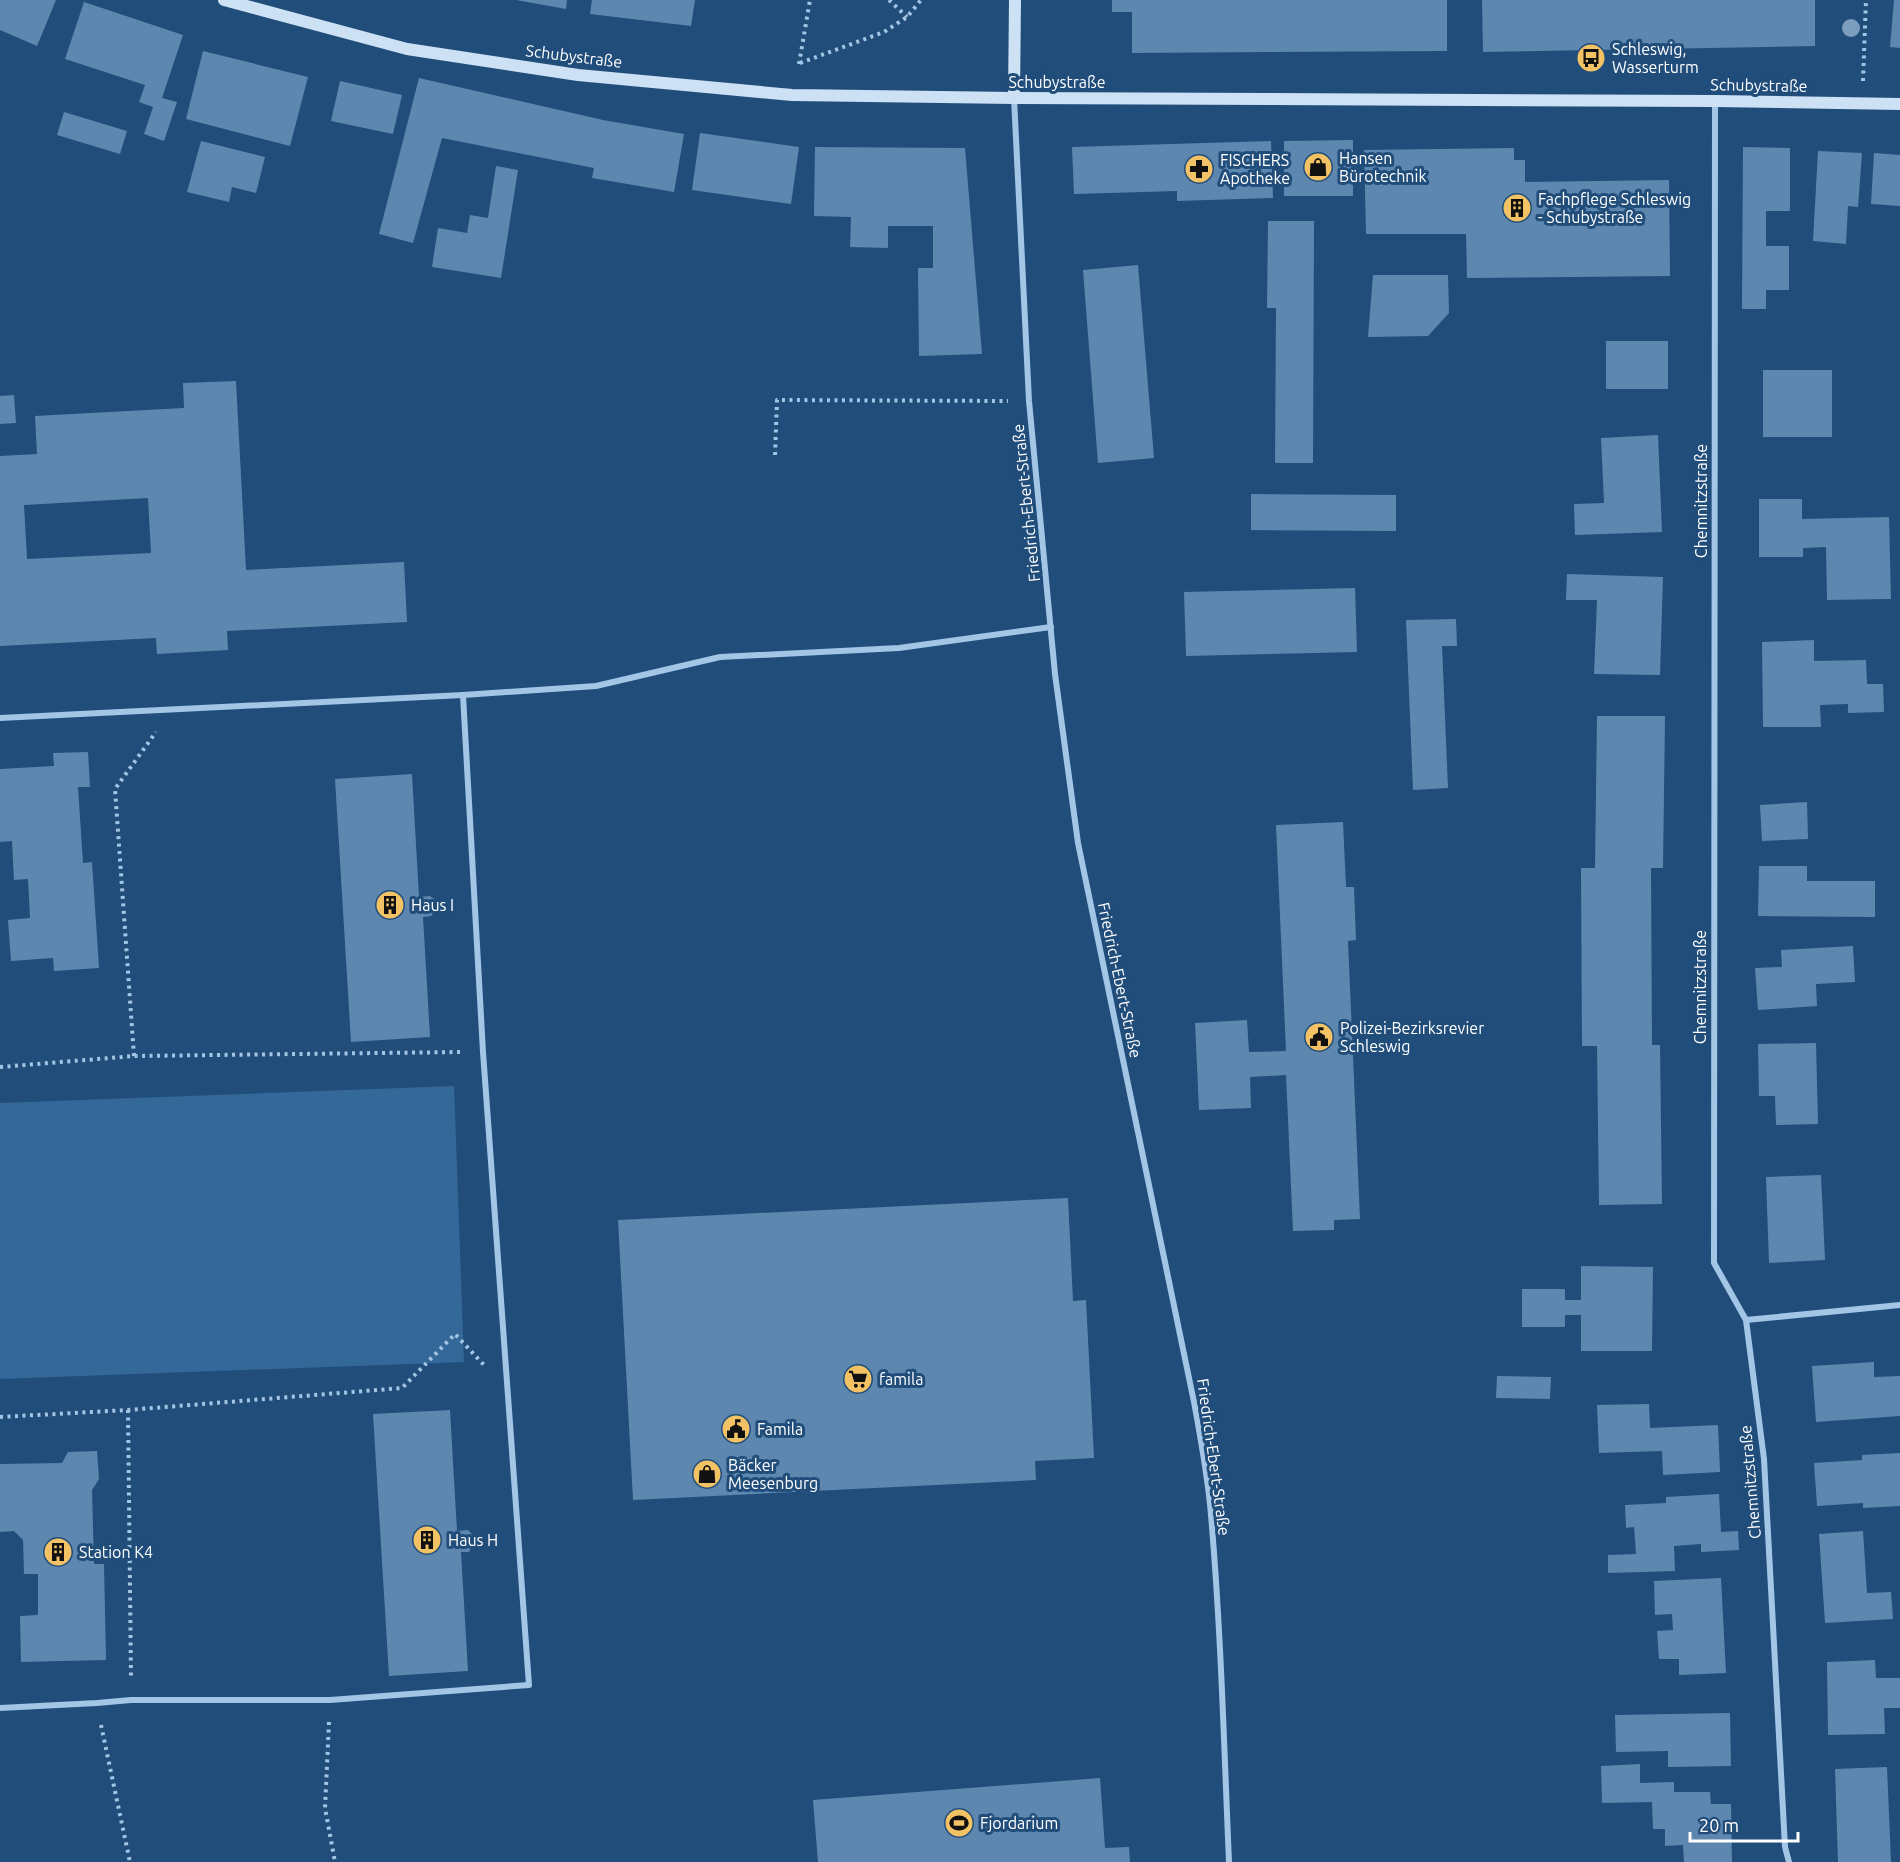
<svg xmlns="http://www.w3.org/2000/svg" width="1900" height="1862" font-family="Ubuntu,sans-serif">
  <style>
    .green { fill: #346899 }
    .building { fill: #5e87af; fill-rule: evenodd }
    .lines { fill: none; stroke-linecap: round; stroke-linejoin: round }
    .path { stroke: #a3c5e6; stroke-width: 4; stroke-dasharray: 3 4.5; stroke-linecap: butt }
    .street { stroke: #a3c5e6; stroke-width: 6 }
    .secondary { stroke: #cde1f5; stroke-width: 12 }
    .tree { fill: #7c9dbe }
    .labels { text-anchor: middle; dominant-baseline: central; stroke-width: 6; stroke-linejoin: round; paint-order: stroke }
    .poi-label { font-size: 16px; fill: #fff; stroke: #214d7b; text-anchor: start }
    .street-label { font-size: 16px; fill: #fff; stroke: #214d7b }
  </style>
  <rect width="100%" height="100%" fill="#214d7b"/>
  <path class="green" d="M454 1086 464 1362 0 1379V1103Z"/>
  <g class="building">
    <path d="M0 0H56L37 46 0 30Z"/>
    <path d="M516 0H567L566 9Z"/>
    <path d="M592 0H695L691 26 590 14Z"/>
    <path d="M1112 0H1447V51L1132 53V12H1112Z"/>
    <path d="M1482 0H1815V46L1483 52Z"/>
    <path d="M1894 0H1900V48L1890 47Z"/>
    <path d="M84 2 183 35 162 98 177 102 164 141 144 134 153 107 139 102 145 85 65 59Z"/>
    <path d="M203 51 308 77 290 146 186 119Z"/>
    <path d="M419 78 603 120 684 134 674 192 592 178 594 168 442 138 413 243 379 234Z"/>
    <path d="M340 81 402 95 393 134 331 121Z"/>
    <path d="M64 112 127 131 120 154 57 135Z"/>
    <path d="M700 133 799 147 791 204 692 190Z"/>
    <path d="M1353 140V196H1284V141Z"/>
    <path d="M201 141 265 157 256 193 232 187 229 202 187 192Z"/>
    <path d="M1271 141 1273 198 1177 201V191L1074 194 1072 147Z"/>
    <path d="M815 147 965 148 982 354 919 356 918 268H933V226H888V248L850 247 851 217 814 216Z"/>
    <path d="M1743 147 1790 148V211H1766V246H1789V290H1766V309H1742Z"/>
    <path d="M1514 148V160H1525V182L1669 180 1670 276 1467 278 1466 234H1366L1364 150Z"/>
    <path d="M1818 151 1862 153 1858 207 1848 206 1846 244 1813 241Z"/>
    <path d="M1874 153 1900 155V206L1871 204Z"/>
    <path d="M496 166 518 170 501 278 432 267 438 228 467 233 470 215 488 218Z"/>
    <path d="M1268 221H1314L1313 463H1275L1276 308H1267Z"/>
    <path d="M1138 265 1154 458 1098 463 1083 270Z"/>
    <path d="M1373 275H1448L1449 313 1428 336 1368 337Z"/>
    <rect x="1606" y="341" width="62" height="48"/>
    <rect x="1763" y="370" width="69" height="67"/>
    <path d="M236 381 246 570 404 562 407 622 227 631 228 650 157 654 156 638 0 646V456L37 454 35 416 184 408 183 383ZM148 498 151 553 27 559 24 505Z"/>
    <path d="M14 395 16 423 0 424V396Z"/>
    <path d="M1658 435 1662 532 1575 535 1574 504 1604 503 1601 438Z"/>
    <path d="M1251 494 1396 495V531L1251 530Z"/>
    <path d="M1759 499H1802V519L1889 517 1891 599 1827 600 1826 547 1803 548V557H1759Z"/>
    <path d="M1567 574 1663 577 1660 675 1594 674 1597 600H1566Z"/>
    <path d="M1355 588 1357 652 1186 656 1184 592Z"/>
    <path d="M1456 619 1457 646H1442L1448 788 1413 790 1406 620Z"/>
    <path d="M1814 640V661L1866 660 1867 684H1883L1884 712 1848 713V704L1820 705 1821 727H1763L1762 642Z"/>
    <path d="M1597 716H1665L1663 868H1651L1652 1045H1660L1662 1204 1599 1205 1597 1046H1582L1581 868H1595Z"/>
    <path d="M88 752 90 787H78L83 863 92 862 99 968 54 971 53 958 11 961 8 920 30 918 28 879 14 880 12 841 0 842V769L54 766 53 753Z"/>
    <path d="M412 774 419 897 430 896 437 901V909L431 916 423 917 430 1037 351 1042 335 779Z"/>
    <path d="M1807 802 1808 839 1762 841 1760 805Z"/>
    <path d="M1343 822 1346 887H1354L1356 940 1348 941 1360 1219 1334 1220V1230L1293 1231 1286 1075 1250 1077 1251 1108 1199 1110 1195 1023 1247 1020 1249 1052 1286 1051 1276 825Z"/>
    <path d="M1759 866H1807V881H1875V917L1758 916Z"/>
    <path d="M1853 946 1855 982 1816 984 1817 1006 1758 1010 1755 968 1782 967 1781 950Z"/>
    <path d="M1816 1043 1818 1124 1776 1125 1775 1096H1759L1758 1044Z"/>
    <path d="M1821 1175 1825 1260 1769 1263 1766 1177Z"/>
    <path d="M1068 1198 1073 1301 1086 1300 1094 1458 1035 1461 1036 1480 633 1500 618 1220Z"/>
    <path d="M1581 1266 1653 1267 1652 1351H1581V1315H1565V1327H1522V1289H1565V1300H1581Z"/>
    <path d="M1874 1362V1377L1900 1376V1416L1816 1422 1812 1366Z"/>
    <path d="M1497 1376 1551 1377 1550 1399 1496 1398Z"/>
    <path d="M1649 1404 1650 1428 1718 1425 1720 1472 1663 1475 1662 1451 1599 1453 1597 1405Z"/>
    <path d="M450 1410 457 1531 468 1530 474 1536V1543L469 1552H461L468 1671 389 1676 373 1414Z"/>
    <path d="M97 1451 99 1479 92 1490 94 1564H104L106 1660 21 1662 20 1616 38 1615V1574H24L23 1540 14 1531 0 1532V1464L62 1463 68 1452Z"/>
    <path d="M1900 1453V1506L1863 1508V1503L1817 1506 1814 1463 1862 1460V1455Z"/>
    <path d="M1719 1494 1721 1532 1738 1531 1739 1550 1701 1552V1544L1674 1546 1675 1571 1608 1573V1555L1636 1554 1634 1527 1626 1528 1625 1505 1666 1503V1497Z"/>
    <path d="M1863 1531 1867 1593 1891 1592 1893 1619 1825 1623 1819 1534Z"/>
    <path d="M1721 1578 1726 1673 1679 1675V1659H1659L1657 1631 1673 1630 1672 1614 1655 1615 1654 1581Z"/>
    <path d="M1875 1660 1876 1678H1900V1708H1884L1885 1734 1828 1735 1827 1662Z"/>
    <path d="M1730 1713 1731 1766 1668 1767V1751L1616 1752 1615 1715Z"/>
    <path d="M1640 1764V1783L1674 1782V1792H1710L1711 1804H1731L1732 1862H1684L1683 1845 1665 1846V1829H1653L1652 1802 1602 1803 1601 1766Z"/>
    <path d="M1887 1767 1891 1862H1838L1835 1769Z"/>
    <path d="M1100 1778 1105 1848 1129 1847 1130 1862H818L813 1800Z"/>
  </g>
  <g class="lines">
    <g class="path">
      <path d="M889 0 907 17"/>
      <path d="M800 63 884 32 907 17 921 0"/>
      <path d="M799 64 810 0"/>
      <path d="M1863 81 1866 0"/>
      <path d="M775 455 777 400 1008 401"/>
      <path d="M134 1056 115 789 156 732"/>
      <path d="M0 1067 134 1056 461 1052"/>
      <path d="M128 1410 131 1678"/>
      <path d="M0 1417 128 1410 402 1388 455 1334 484 1365"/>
      <path d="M329 1722 325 1808 335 1862"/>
      <path d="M101 1725 130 1862"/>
    </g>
    <g class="street">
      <path d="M1014 98 1029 401 1055 674 1078 843 1194 1402C1201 1440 1208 1477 1211 1515 1221 1631 1224 1746 1229 1862"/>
      <path d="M1715 101 1714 1263 1746 1320 1764 1459 1785 1847 1789 1862"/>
      <path d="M0 718 463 695 596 686 720 657 899 648 1051 627"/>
      <path d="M1746 1320 1900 1305"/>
      <path d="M0 1708 97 1703 131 1700H330L529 1685 483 1052 463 695"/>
    </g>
    <g class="secondary">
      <path d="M224 0 407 49 578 75 792 95 1014 98 1715 101 1900 104"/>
      <path d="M1014 98 1015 0"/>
    </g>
  </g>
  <circle class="tree" cx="1851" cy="28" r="9"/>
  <defs>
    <g id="bus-disc" transform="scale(1.5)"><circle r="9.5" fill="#f3c264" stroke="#214d7b"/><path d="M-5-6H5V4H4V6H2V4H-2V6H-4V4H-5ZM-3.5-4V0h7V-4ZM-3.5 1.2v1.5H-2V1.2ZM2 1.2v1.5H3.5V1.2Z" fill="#111"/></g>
    <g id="shop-disc" transform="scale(1.5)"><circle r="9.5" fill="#f3c264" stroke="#214d7b"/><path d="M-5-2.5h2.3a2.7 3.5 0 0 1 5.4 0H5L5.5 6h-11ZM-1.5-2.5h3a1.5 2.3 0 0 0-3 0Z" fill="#111"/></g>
    <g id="pharmacy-disc" transform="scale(1.5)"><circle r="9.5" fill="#f3c264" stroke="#214d7b"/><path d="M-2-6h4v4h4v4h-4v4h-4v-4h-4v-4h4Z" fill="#111"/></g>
    <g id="building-disc" transform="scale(1.5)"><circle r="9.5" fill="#f3c264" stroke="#214d7b"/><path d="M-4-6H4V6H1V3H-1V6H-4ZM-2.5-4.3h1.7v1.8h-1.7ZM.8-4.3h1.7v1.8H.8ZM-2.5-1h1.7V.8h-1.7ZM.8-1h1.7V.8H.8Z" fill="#111"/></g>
    <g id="civic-disc" transform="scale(1.5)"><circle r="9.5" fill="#f3c264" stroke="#214d7b"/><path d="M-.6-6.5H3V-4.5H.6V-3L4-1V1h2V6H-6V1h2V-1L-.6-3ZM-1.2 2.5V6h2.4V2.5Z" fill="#111"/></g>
    <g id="supermarket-disc" transform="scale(1.5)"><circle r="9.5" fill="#f3c264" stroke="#214d7b"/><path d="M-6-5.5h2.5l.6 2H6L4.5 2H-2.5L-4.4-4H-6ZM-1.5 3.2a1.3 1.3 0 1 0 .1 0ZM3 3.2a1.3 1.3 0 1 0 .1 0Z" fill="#111"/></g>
    <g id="stadium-disc" transform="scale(1.5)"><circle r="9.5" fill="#f3c264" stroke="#214d7b"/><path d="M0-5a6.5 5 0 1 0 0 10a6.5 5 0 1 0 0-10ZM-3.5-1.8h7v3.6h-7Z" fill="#111"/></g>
  </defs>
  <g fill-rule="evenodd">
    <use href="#bus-disc" x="1591" y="58"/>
    <use href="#shop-disc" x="1318" y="167"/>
    <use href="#pharmacy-disc" x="1199" y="169"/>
    <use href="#building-disc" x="1517" y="208"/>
    <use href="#building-disc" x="390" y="905"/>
    <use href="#civic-disc" x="1319" y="1037"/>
    <use href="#supermarket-disc" x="858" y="1379"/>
    <use href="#civic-disc" x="736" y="1429"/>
    <use href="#shop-disc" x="707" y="1474"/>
    <use href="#building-disc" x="427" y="1540"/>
    <use href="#building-disc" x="58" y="1552"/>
    <use href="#stadium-disc" x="959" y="1823"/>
  </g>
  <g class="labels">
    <g class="poi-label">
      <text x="1612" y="49">Schleswig,<tspan x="1612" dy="18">Wasserturm</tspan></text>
      <text x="1339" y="158">Hansen<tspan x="1339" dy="18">Bürotechnik</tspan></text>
      <text x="1220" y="160">FISCHERS<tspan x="1220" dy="18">Apotheke</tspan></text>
      <text x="1538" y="199">Fachpflege Schleswig<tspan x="1538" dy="18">- Schubystraße</tspan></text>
      <text x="411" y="905">Haus I</text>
      <text x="1340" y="1028">Polizei-Bezirksrevier<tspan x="1340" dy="18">Schleswig</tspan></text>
      <text x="879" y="1379">famila</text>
      <text x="757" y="1429">Famila</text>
      <text x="728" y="1465">Bäcker<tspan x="728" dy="18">Meesenburg</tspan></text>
      <text x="448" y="1540">Haus H</text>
      <text x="79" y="1552">Station K4</text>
      <text x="980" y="1823">Fjordarium</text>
    </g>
    <g class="street-label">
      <text transform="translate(574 56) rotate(7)">Schubystraße</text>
      <text x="1057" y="82">Schubystraße</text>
      <text transform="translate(1759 85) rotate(1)">Schubystraße</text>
      <text transform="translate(1701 501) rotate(-90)">Chemnitzstraße</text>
      <text transform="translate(1026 503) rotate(-96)">Friedrich-Ebert-Straße</text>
      <text transform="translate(1120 980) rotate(78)">Friedrich-Ebert-Straße</text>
      <text transform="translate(1700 987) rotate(-90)">Chemnitzstraße</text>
      <text transform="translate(1214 1457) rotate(82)">Friedrich-Ebert-Straße</text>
      <text transform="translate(1750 1482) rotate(-95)">Chemnitzstraße</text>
    </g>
  </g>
  <path d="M1690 1832v9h108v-9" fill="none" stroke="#ffffff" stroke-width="3"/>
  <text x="1699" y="1832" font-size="18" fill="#ffffff" stroke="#214d7b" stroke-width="4.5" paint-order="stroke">20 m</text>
</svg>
